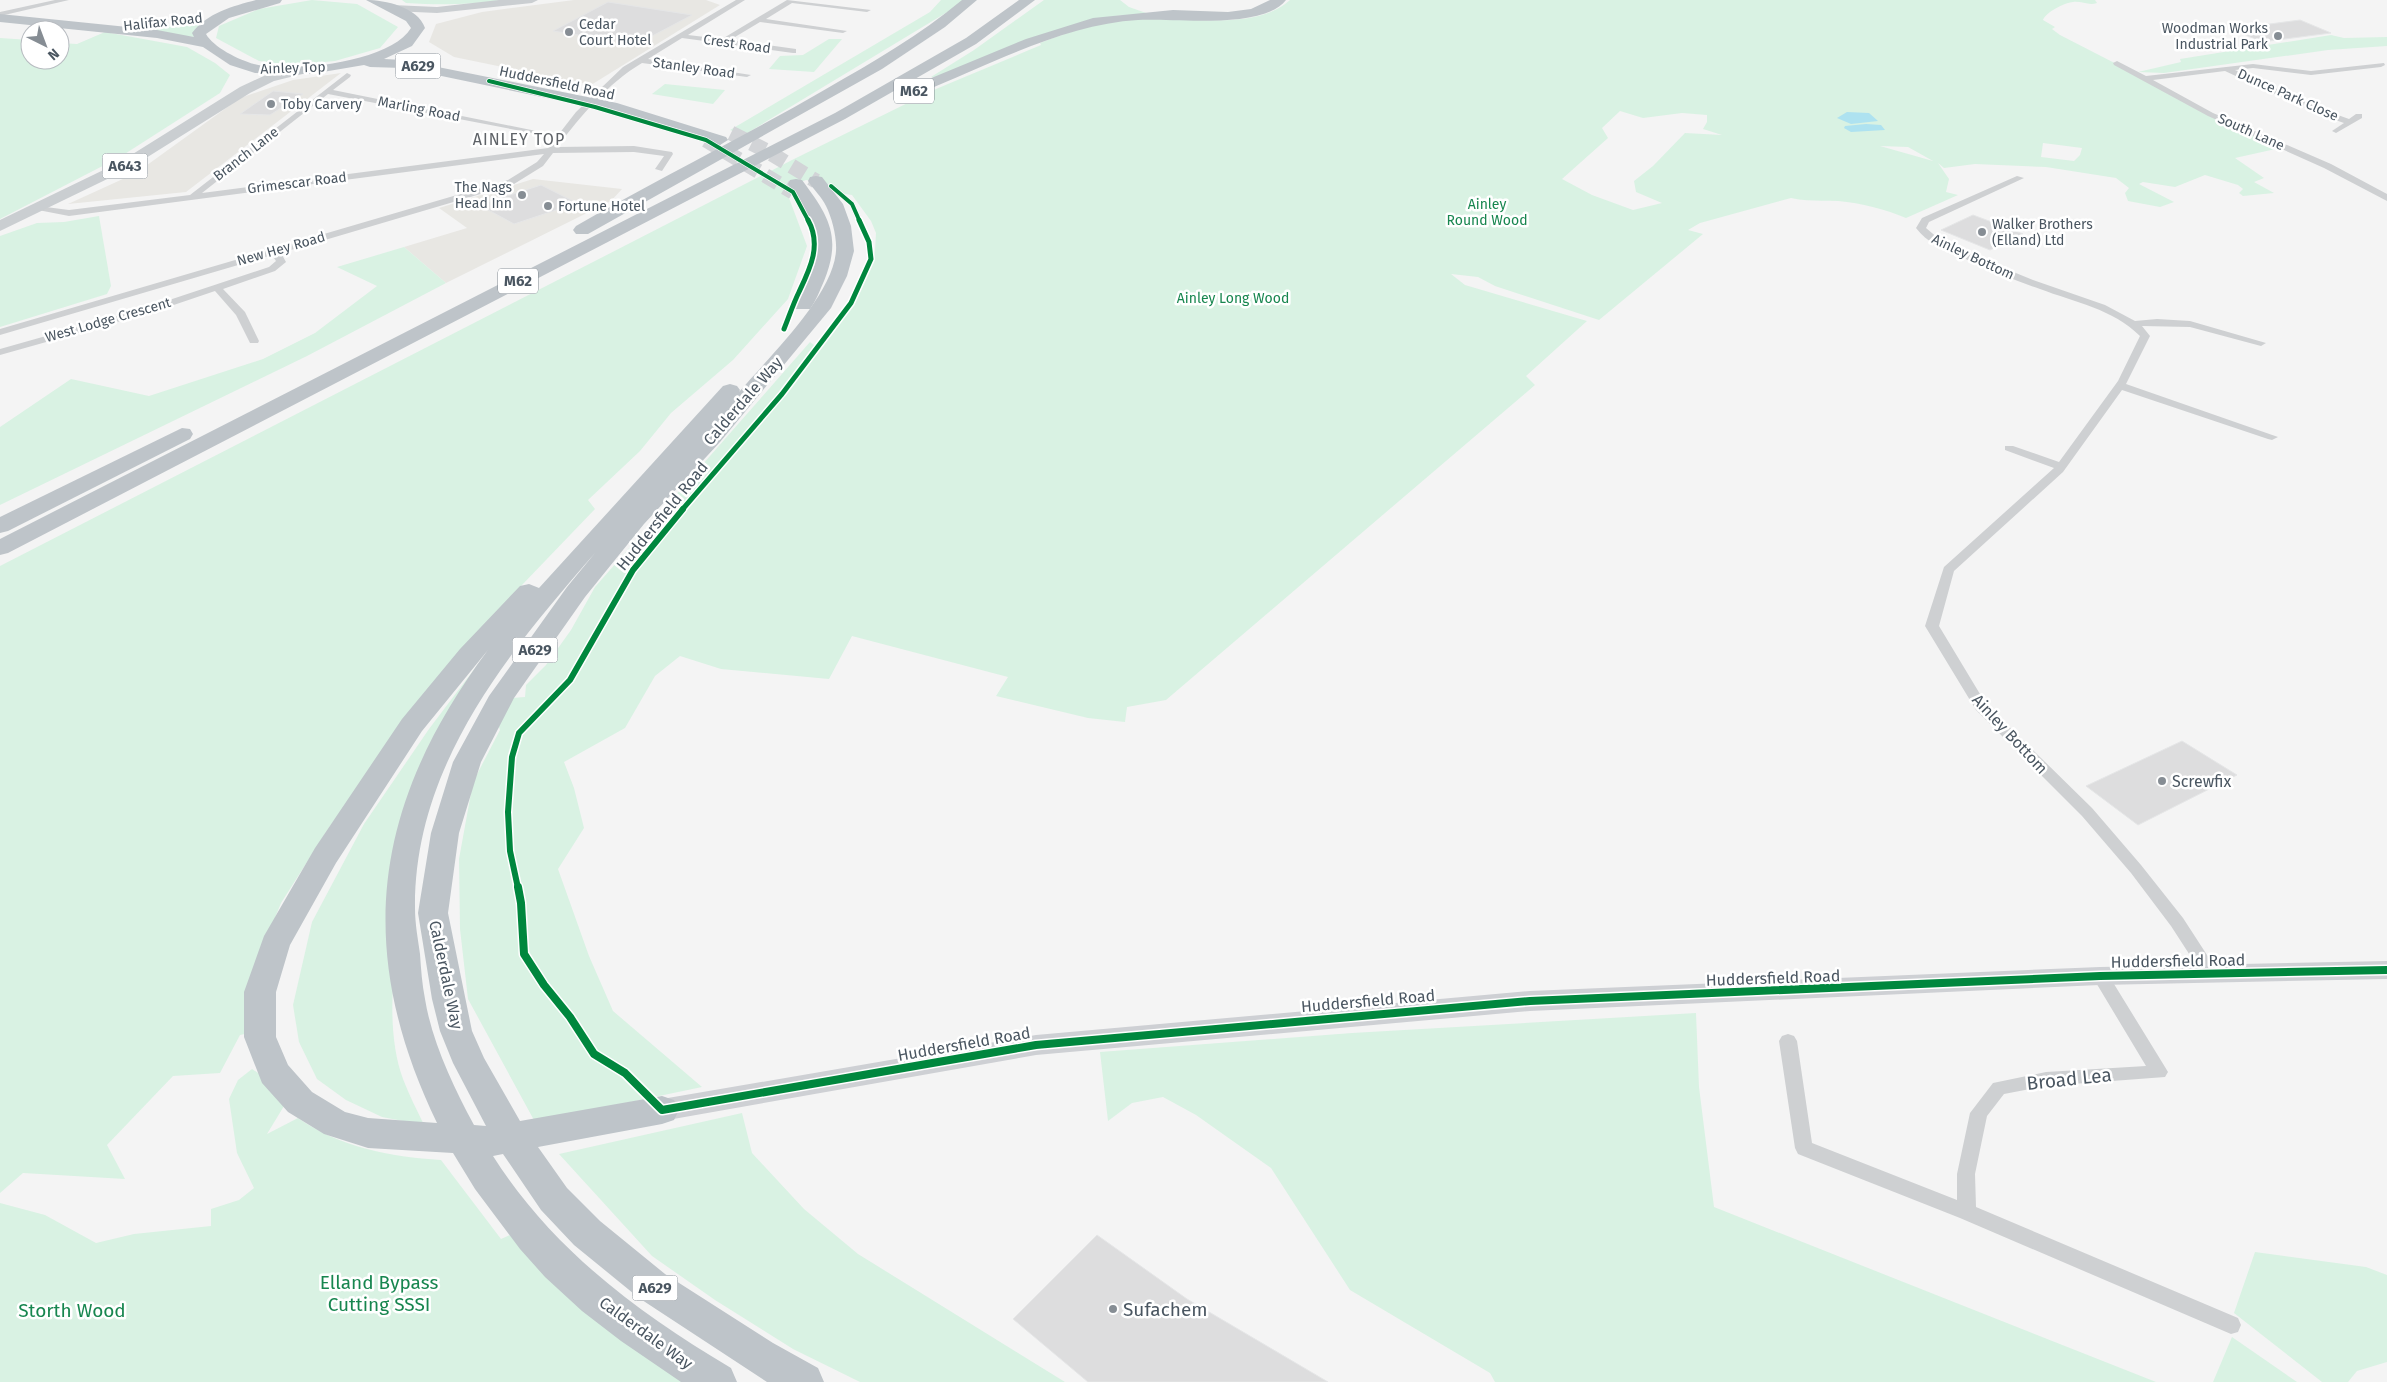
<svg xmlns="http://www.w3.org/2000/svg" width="2387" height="1382" font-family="'Fira Sans',sans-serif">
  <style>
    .commercial { fill: #e8e7e3 }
    .green { fill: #d9f2e3; fill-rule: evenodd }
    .water { fill: #aee2f0 }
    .building { fill: #ddddde; stroke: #e5e6e7 }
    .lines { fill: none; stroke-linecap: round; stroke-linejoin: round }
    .highway-tunnel { stroke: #d2d4d7; stroke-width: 15; stroke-dasharray: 15 8; stroke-linecap: butt }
    .street { fill: #ced0d2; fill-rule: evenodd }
    .secondary { fill: #ced0d4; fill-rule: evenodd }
    .primary { fill: #caced1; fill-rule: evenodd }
    .highway { fill: #bec4c9; fill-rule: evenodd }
    .cycleway-far3-casing { stroke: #fff; stroke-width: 5.5 }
    .cycleway-far2-casing { stroke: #fff; stroke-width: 8 }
    .cycleway-far1-casing { stroke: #fff; stroke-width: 9 }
    .cycleway-casing { stroke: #fff; stroke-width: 11 }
    .cycleway-far3 { stroke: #00873e; stroke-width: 4 }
    .cycleway-far2 { stroke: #00873e; stroke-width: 5 }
    .cycleway-far1 { stroke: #00873e; stroke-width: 6 }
    .cycleway { stroke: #00873e; stroke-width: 8 }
    .poi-dot { fill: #868d94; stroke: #fff; stroke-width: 2 }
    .labels { text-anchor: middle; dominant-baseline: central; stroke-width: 5; stroke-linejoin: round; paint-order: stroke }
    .far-street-label { font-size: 14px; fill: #4a5661; stroke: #fff }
    .far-poi-label { font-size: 14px; fill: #4a5661; stroke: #fff; text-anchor: start }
    .far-park-label { font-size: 14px; fill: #17864f; stroke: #fff }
    .shield { fill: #fff; stroke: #808990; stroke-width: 1 }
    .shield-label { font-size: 15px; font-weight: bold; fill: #4a5661 }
    .far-quarter-label { font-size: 16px; letter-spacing: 1px; fill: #5f6368; stroke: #fff }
    .street-label { font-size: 16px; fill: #4a5661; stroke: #fff }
    .poi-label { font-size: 16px; fill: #4a5661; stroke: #fff; text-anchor: start }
    .near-street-label { font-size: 19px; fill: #4a5661; stroke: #fff }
    .near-park-label { font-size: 19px; fill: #17864f; stroke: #fff }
    .near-poi-label { font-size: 19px; fill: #4a5661; stroke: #fff; text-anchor: start }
  </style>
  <rect width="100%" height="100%" fill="#f4f4f4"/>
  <g class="commercial">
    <path d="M574 0H706L720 5 591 85 454 57 429 42 436 24 482 12Z"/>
    <path d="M341 73 186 192 68 204 136 173 240 98 293 80Z"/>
    <path d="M533 179 622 189 611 201 446 283 404 247 467 228 439 208Z"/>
  </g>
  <g class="green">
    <path d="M312 0 357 4 398 27 380 48 335 61 292 65 259 61 216 38 219 26 259 9Z"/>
    <path d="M402 0H503C470 5 439 5 406 3Z"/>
    <path d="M941 0H963L954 8 744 135 730 130 930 12Z"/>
    <path d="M1044 0H1120L1129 7 1149 14 1114 16 935 77H931L974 50Z"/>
    <path d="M1290 0H2095L2097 3C2089 6 2082 1 2073 2 2064 3 2046 12 2043 20L2055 27 2052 29 2060 35 2280 148 2235 158 2264 178 2254 182 2274 193 2243 196 2239 193 2243 189 2238 185 2205 175 2175 187 2143 182 2139 184 2174 202 2160 207 2128 201 2125 193 2129 188 2116 178 2046 167 1975 164 1944 168 1938 163 1949 179 1946 192 1958 195 1906 218C1884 209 1862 203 1838 201 1822 200 1807 202 1791 198L1700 223 1688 230 1703 234 1599 320 1495 286 1478 277 1451 274 1465 285 1587 321 1526 376 1535 385 1166 700 1127 707 1125 722 1088 718 996 696 1008 677 852 636 829 679 721 669 680 656 655 676 625 728 564 762 574 788 584 828 558 869 589 956 613 1011 702 1087 535 1122 468 999 460 929 459 859 473 782 500 730 498 724 512 698 525 697 526 685 546 665 571 630 595 587 810 342 818 348 852 304 866 279 875 251 876 233 871 221 852 195 845 194 832 185 806 180 793 185 789 198 807 246 788 299 733 360 671 413 640 451 588 500 595 509 522 585 449 670 330 826 281 903 262 950 245 1034 240 1035 220 1073 173 1076 107 1145 125 1179 23 1173 0 1193V566L792 160 936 89 1041 45 1040 43C1071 31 1103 21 1136 18 1181 15 1254 33 1290 0ZM1620 111 1643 118 1682 113 1707 115V122L1703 129 1722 135 1685 133 1653 166 1634 181 1636 192 1662 203 1633 210 1592 195 1562 179 1608 138 1602 128ZM2043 143 2082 148 2080 155 2074 161 2041 157ZM1880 146 1908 147 1933 161Z"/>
    <path d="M201 21H208L195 30 194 37 130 30Z"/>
    <path d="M105 32 187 47 215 63 230 75 220 93 120 157 0 219V38L30 40V60H60V43L77 44Z"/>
    <path d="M2331 35 2344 38 2387 37V46L2328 50 2164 73 2138 72 2181 62 2180 59Z"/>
    <path d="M829 39H842L814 72 769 69 780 56 803 55Z"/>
    <path d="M665 84 725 90 713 104 652 94Z"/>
    <path d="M99 216 111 286 107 294 0 327V236L37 223 64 222Z"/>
    <path d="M404 247 446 283 307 356 0 505V427L71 379 149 396 263 359 315 333 377 286 337 267Z"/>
    <path d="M488 651 440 737 394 972C391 1007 391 1046 403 1079 409 1095 417 1110 424 1125L382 1117 346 1100 317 1079 299 1042 293 1005 312 922 364 824 429 729Z"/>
    <path d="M1696 1013 1699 1087 1714 1207 2156 1382H1495L1490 1373 1350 1290 1271 1168 1196 1115 1163 1097 1132 1103 1108 1121 1100 1052 1352 1033Z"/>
    <path d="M252 1069 267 1079 284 1106 267 1134 298 1118C340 1147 390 1157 441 1160L501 1239 510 1235 692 1382H0V1203L45 1215 96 1243 134 1234 211 1226V1209L239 1200 254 1188 237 1153 229 1099 238 1080Z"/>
    <path d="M742 1113 752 1153 804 1209 858 1254 1065 1382H860L793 1349 715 1300 652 1256 559 1154Z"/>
    <path d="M2255 1252 2366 1267 2387 1275V1362L2357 1371 2348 1382H2322L2234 1313Z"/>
    <path d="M2232 1337 2297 1382H2213Z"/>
  </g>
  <g class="water">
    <path d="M1847 112 1869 113 1878 121 1851 124 1837 118Z"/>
    <path d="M1866 124 1881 125 1885 130 1851 132 1844 128 1845 126Z"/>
  </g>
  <g class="building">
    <path d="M608 2 692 15 637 44 553 31Z"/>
    <path d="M2300 20 2331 33 2262 42 2232 29Z"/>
    <path d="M273 91 303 94 270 115 240 114Z"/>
    <path d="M541 185 577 203 514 224 479 205Z"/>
    <path d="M1973 215 1997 224 2023 234 1990 250 1941 230Z"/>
    <path d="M2182 741 2237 775 2138 825 2086 786Z"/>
    <path d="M1097 1235 1187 1299 1328 1382H1088L1013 1319Z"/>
  </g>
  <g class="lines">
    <g class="highway-tunnel">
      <path d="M731 133 767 151 816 181"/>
      <path d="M706 140 793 192"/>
    </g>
    <g class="street">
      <path d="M55 0H69L0 16V12Z"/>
      <path d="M736 0H745L688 35 722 39 787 0 871 10 867 12 792 3 766 19 847 31 843 33 760 22 730 40 796 49V53H793L682 38 648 59 751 75 747 77 642 63C608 83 581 116 557 147L634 146 672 152 673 154 662 171 655 169 664 156 634 152 553 153 543 166 514 184 281 253 286 262 275 271 223 289 245 312 259 341 258 343H250L236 315 215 291 153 312 0 355V349L145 308 269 267 276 261 272 255 0 335V329L508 180 537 162 544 154 69 216 38 210V206L69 210 190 195 347 73 351 75 350 77 333 90 546 133 542 135 328 94 202 193 548 148 576 112 623 67Z"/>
      <path d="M2117 61 2146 76 2253 64 2311 71 2384 63 2385 65 2381 67 2311 75 2253 68 2235 70 2324 110 2349 119 2356 114H2362V118L2336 133 2332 131 2344 123 2318 114 2225 71 2153 80 2213 113 2331 164 2387 194V201L2324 168 2208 116 2114 65 2113 63Z"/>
      <path d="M2017 176 2024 178 1929 222 1926 228 1939 239 1957 249 2033 280 2105 305 2135 321 2157 319 2190 321 2266 343 2261 346 2190 327 2142 326 2150 336 2126 384 2278 437 2272 440 2268 439 2122 390 2063 472 1954 571 1939 626 1986 704 2092 808 2141 865 2183 918 2220 975 2218 980 2212 982 2206 980 2171 926 2131 873 2082 816 1976 710 1925 626 1944 567 2054 468 2005 450V446H2013L2059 462 2118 381 2140 336C2113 309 2074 302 2040 289 2015 281 1992 270 1968 260 1949 252 1929 245 1916 228L1922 218Z"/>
      <path d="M2100 969 2106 971 2165 1067 2168 1072 2165 1077 2046 1086 2004 1094 1987 1116 1975 1174 1976 1207 2238 1318 2241 1325 2238 1332 2231 1334 1960 1218 1798 1154 1795 1148 1779 1041 1782 1036 1788 1034 1794 1036 1797 1041 1812 1143 1957 1200V1174L1970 1113 1993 1083 2046 1072 2146 1066 2092 976 2094 971Z"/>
    </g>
    <path class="secondary" d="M2387 961V979L2100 985 1530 1011 1036 1055 662 1121 653 1118 649 1110 653 1102 662 1099 1036 1035 1530 991 2100 967Z"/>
    <g class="primary">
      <path d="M499 0H538L532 3 437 13 392 11 386 8 392 5 437 7Z"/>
      <path d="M307 65 311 66 313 69 311 72 274 81 250 93 130 168 0 231V220L120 162 240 87 266 75Z"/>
    </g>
    <g class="highway">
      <path d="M256 0H282L280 3 229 18 206 34C213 47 239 60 254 64 290 74 391 62 411 28L406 21 366 0C385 0 418 7 425 28L412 46 384 59 403 60 617 103 726 137 728 140 720 145 614 112 403 68 370 67 364 65 311 74 255 73 230 65 203 47 157 38 0 22V14L157 30 194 37 192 33C207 13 233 6 256 0Z"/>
      <path d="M962 0H977L945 27 882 69 588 234H576L573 230 576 226C658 179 743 137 826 89 873 62 920 35 962 0Z"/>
      <path d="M1019 0H1035L976 44 845 119 8 553 0 555V539L835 113 966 38Z"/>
      <path d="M1270 0H1286C1263 30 1173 18 1138 20 1065 24 989 65 922 92L917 94 909 89 912 86 1026 39 1093 18 1173 10 1228 12 1251 9Z"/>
      <path d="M816 176 822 177 843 204 851 226 854 251 847 276 831 308 720 442 644 524 585 597 514 698 481 762 459 833 448 913 472 1031 484 1058 520 1121 662 1096 674 1100 679 1110 674 1120 662 1124 538 1147 567 1188 600 1221 665 1274 773 1343 818 1368 824 1382H767L639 1298 574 1245 541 1210 503 1154 493 1156C552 1249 637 1312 731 1368L737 1382H681L621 1341 582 1311 545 1277 520 1249 475 1189 453 1153 368 1148 324 1134 288 1112 262 1083 244 1037V992L264 936 315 848 402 719 460 649 520 586 529 584 539 588 723 386 730 384 737 386 740 390 739 392C768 358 833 296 836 251 837 237 832 218 826 206 822 197 813 189 808 181L810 177ZM595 553 567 587 489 696 453 762 431 833 418 913 432 999 440 1031 453 1063 486 1126 474 1125C453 1086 432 1042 425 999 422 984 421 969 420 954 418 939 415 924 415 908 414 766 507 654 595 553ZM488 650C373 804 353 949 437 1123L368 1118 345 1112 312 1092 288 1065 276 1037V992L290 945 336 863 422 731Z"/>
      <path d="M796 179 802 180C829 216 842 237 824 281 820 290 816 301 810 309H796L793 305C822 247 825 238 788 184L790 180Z"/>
      <path d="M182 428 190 429 193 434 190 439 8 531 0 533V517Z"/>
    </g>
    <g class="cycleway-far3-casing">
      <g id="cycleway-far3">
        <path d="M489 81 595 107 706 140 793 192 809 222"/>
        <path d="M831 186 852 204 860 222"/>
      </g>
    </g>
    <g class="cycleway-far2-casing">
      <g id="cycleway-far2">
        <path d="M784 329C789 317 793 304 799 292 810 269 822 245 808 220"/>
        <path d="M682 510 782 394 851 303 871 259 869 242 859 220"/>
      </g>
    </g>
    <g class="cycleway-far1-casing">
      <path id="cycleway-far1" d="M518 888 510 851 508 812 512 757 519 733 570 680 633 570 683 509"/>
    </g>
    <g class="cycleway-casing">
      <path id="cycleway" d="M518 887 521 903 524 954 544 985 570 1017 594 1054 625 1073 662 1110 1036 1045 1530 1001 2100 976 2387 970"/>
    </g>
    <use href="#cycleway-far3" class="cycleway-far3"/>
    <use href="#cycleway-far2" class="cycleway-far2"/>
    <use href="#cycleway-far1" class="cycleway-far1"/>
    <use href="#cycleway" class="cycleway"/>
  </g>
  <g class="poi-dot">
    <circle cx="569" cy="32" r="5"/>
    <circle cx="2278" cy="36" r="5"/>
    <circle cx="271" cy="104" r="5"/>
    <circle cx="522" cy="195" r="5"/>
    <circle cx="548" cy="206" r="5"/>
    <circle cx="1982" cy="232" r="5"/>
    <circle cx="2162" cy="781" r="5"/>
    <circle cx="1113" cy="1309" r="5"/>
  </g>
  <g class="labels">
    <g class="far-street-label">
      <text transform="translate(163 22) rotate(-6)">Halifax Road</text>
      <text transform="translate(737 44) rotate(8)">Crest Road</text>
      <text transform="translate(293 68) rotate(-2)">Ainley Top</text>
      <text transform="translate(694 68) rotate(8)">Stanley Road</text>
      <text transform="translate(557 83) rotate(12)">Huddersfield Road</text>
      <text transform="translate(2288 95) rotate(24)">Dunce Park Close</text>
      <text transform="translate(419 109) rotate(11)">Marling Road</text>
      <text transform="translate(2251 132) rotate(24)">South Lane</text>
      <text transform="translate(246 154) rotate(-38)">Branch Lane</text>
      <text transform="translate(297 183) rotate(-7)">Grimescar Road</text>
      <text transform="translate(281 249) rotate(-16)">New Hey Road</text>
      <text transform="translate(1973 257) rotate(25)">Ainley Bottom</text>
      <text transform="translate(108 320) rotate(-16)">West Lodge Crescent</text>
    </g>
    <g class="far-poi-label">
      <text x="579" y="24">Cedar<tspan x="579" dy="16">Court Hotel</tspan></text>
      <text x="2268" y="28" text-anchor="end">Woodman Works<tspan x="2268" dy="16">Industrial Park</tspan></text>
      <text x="281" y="104">Toby Carvery</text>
      <text x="512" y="187" text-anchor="end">The Nags<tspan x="512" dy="16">Head Inn</tspan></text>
      <text x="558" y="206">Fortune Hotel</text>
      <text x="1992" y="224">Walker Brothers<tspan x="1992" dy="16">(Elland) Ltd</tspan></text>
    </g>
    <g class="far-park-label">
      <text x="1487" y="204">Ainley<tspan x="1487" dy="16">Round Wood</tspan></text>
      <text x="1233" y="298">Ainley Long Wood</text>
    </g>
    <g class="shield">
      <rect x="395.5" y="53.5" width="45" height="25" rx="4"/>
      <rect x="894" y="78.5" width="40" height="25" rx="4"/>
      <rect x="102.5" y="153.5" width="45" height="25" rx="4"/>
      <rect x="498" y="268.5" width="40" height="25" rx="4"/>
      <rect x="512.5" y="637.5" width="45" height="25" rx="4"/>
      <rect x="632.5" y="1275.5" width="45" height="25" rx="4"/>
    </g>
    <g class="shield-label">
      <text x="418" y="66">A629</text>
      <text x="914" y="91">M62</text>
      <text x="125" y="166">A643</text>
      <text x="518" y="281">M62</text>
      <text x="535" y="650">A629</text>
      <text x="655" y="1288">A629</text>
    </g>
    <g class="far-quarter-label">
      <text x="519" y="139">AINLEY TOP</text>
    </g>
    <g class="street-label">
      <text transform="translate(743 401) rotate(-49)">Calderdale Way</text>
      <text transform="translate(662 516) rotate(-51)">Huddersfield Road</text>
      <text transform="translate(2010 734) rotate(47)">Ainley Bottom</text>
      <text transform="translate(2178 961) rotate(-1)">Huddersfield Road</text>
      <text transform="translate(446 975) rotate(78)">Calderdale Way</text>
      <text transform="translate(1773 978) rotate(-2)">Huddersfield Road</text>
      <text transform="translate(1368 1001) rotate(-5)">Huddersfield Road</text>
      <text transform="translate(964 1044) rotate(-10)">Huddersfield Road</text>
      <text transform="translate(646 1333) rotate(36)">Calderdale Way</text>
    </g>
    <g class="poi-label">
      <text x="2172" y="781">Screwfix</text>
    </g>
    <g class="near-street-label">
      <text transform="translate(2069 1079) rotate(-6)">Broad Lea</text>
    </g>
    <g class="near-park-label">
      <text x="379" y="1282">Elland Bypass<tspan x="379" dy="22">Cutting SSSI</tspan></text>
      <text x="72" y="1310">Storth Wood</text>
    </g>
    <g class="near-poi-label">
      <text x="1123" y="1309">Sufachem</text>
    </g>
  </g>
  <g transform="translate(45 45) rotate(138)"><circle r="24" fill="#ffffff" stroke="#b7bbc0"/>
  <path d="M0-4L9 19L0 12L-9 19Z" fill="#868d94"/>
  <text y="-8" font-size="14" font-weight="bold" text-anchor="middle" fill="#4a5661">N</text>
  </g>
</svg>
